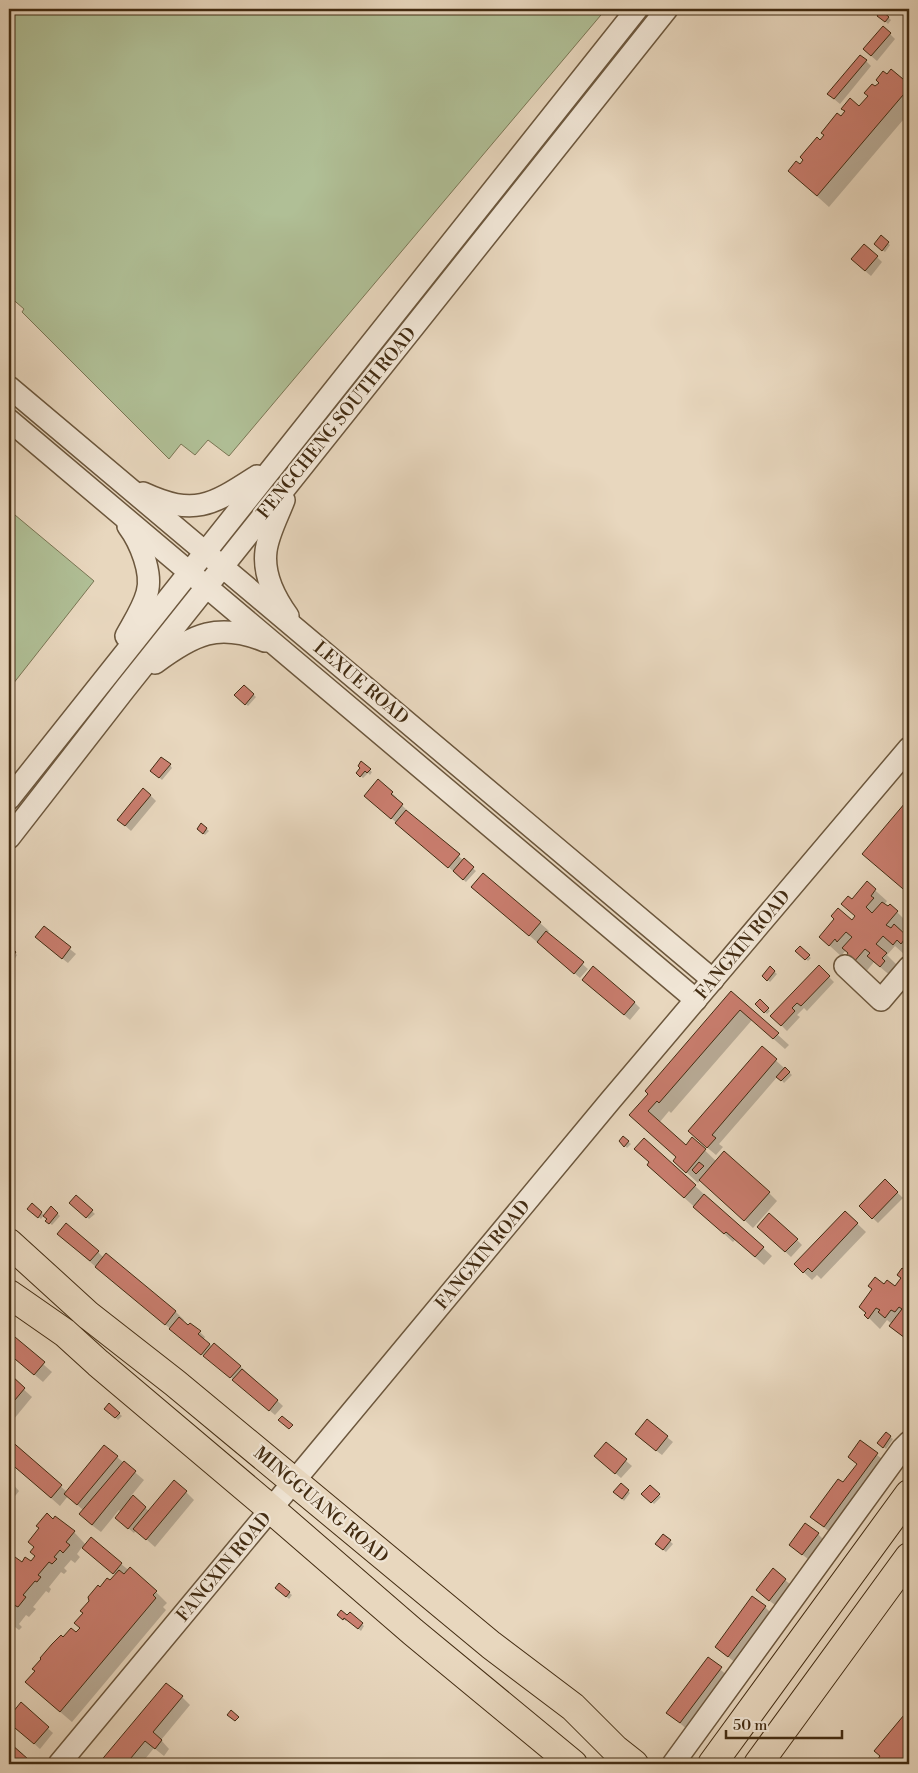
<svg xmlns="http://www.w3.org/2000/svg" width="918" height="1773" font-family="'Libre Bodoni',serif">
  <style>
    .green { fill: #b0bf96; stroke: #7a7654 }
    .shadow { fill: #0003 }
    .building { fill: #c97d6e; stroke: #432c12 }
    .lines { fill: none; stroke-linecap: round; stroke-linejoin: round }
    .minor-casing { stroke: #6c573d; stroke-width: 24 }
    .major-casing { stroke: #432c12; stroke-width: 30 }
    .minor { stroke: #f0e5d5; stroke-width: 21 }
    .major { stroke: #e8d7be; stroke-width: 28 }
    .labels { text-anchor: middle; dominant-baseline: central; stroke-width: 4.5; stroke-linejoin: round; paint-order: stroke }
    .street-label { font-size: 18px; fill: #432c12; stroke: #f0e5d5 }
  </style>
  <rect width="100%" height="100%" fill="#e8d7be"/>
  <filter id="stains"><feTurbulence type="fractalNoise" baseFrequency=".004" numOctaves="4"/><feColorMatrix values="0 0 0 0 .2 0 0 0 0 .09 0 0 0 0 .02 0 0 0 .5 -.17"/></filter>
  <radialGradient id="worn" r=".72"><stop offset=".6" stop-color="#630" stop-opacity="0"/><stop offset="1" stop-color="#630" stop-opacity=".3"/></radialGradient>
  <g class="green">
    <path d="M9 9H606L229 456 208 440 195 455 181 444 169 459 22 312 24 309 9 296Z"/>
    <path d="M9 510 94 581 9 689Z"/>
  </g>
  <g class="shadow">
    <path d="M882 12 891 20 888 24 879 15Z"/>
    <path d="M890 34 895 39 877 61 870 55Z"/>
    <path d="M866 61 871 66 840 104 834 99Z"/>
    <path d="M891 71 909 86V113L829 207 789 171 800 166 846 111 859 108Z"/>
    <path d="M881 237 890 245 885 252 875 244Z"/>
    <path d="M877 257 882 262 871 276 858 265Z"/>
    <path d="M244 686 256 697 248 706 236 695Z"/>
    <path d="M362 763 372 772 370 775 368 773 363 778 357 773 362 768Z"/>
    <path d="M170 765 172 768 162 780 154 773Z"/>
    <path d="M392 793 397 798 396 800 407 810 406 811 476 871 466 882 371 801Z"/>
    <path d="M151 796 156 801 131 831 119 820Z"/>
    <path d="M909 800V894L864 854Z"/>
    <path d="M202 825 209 831 205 835 198 829Z"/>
    <path d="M483 875 540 923 549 931 547 933 588 969 580 978 481 895Z"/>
    <path d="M867 883 887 901 884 905 897 912 908 923 901 932 909 940V951L905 955 895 946 887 955 897 965 892 977 874 962 865 973 859 967 846 950 841 956 820 937 852 921 856 917 852 901Z"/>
    <path d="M44 928 76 954 68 963 42 943Z"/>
    <path d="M800 948 811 958 808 961 797 951Z"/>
    <path d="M10 949 17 955 14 960 9 956Z"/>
    <path d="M819 967 834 982 807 1011 804 1008 797 1015 800 1017 787 1031 772 1016Z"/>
    <path d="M770 968 777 974 770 982 764 976Z"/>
    <path d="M589 985 634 1002 640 1008 630 1020Z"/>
    <path d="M732 993 789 1045 785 1049 752 1020 671 1113 669 1111 659 1123 686 1146 693 1139 717 1162 769 1193 777 1201 753 1228 701 1180 698 1183 686 1172 677 1157 631 1115Z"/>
    <path d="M760 1001 770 1011 767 1014 757 1004Z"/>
    <path d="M762 1048 792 1075 784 1083 778 1076 719 1144 723 1147 716 1155 698 1140Z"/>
    <path d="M624 1138 631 1144 627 1148 620 1141Z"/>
    <path d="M651 1163 695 1186 772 1256 764 1265 735 1240 733 1242 657 1173Z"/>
    <path d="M885 1181 903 1198 878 1223 860 1206Z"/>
    <path d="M76 1197 95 1214 89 1219 71 1203Z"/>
    <path d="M32 1205 44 1215 41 1219 29 1209Z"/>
    <path d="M51 1208 60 1216 52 1225 47 1221Z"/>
    <path d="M845 1212 866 1232 821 1279 817 1275 812 1280 795 1264Z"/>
    <path d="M764 1232 797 1240 802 1245 791 1257Z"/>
    <path d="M64 1239 98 1252 104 1258 106 1255 176 1312 184 1320 182 1322 200 1332 205 1337 203 1340 240 1366 283 1406 275 1415 208 1358 207 1359 105 1275Z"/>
    <path d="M909 1267V1342L891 1326 892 1324 887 1320 880 1329 866 1315 884 1286 895 1287Z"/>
    <path d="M9 1334 52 1372 43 1382 9 1353Z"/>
    <path d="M9 1376 32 1397 9 1425Z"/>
    <path d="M109 1405 122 1416 118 1420 106 1409Z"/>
    <path d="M886 1434 893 1439 886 1449 879 1443Z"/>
    <path d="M667 1437 673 1442 662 1455 642 1440Z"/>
    <path d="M9 1441 67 1492 117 1457 144 1480 131 1496 149 1511 186 1492 194 1500 155 1547 136 1530 134 1533 122 1523 121 1512 119 1510 101 1532 89 1523 84 1511 68 1496 60 1506 9 1461Z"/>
    <path d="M860 1442 886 1462 833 1535 812 1517 843 1484 858 1465 849 1457Z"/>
    <path d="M606 1444 632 1466 621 1478 601 1461Z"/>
    <path d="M9 1480 19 1491 12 1500 14 1503 11 1507 9 1505Z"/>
    <path d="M621 1485 630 1493 624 1501 617 1494Z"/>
    <path d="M650 1487 661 1497 654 1504 643 1494Z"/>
    <path d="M74 1532 86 1545 121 1564 156 1592 167 1603 163 1607 166 1610 72 1722 38 1693 63 1639 77 1634 81 1629 100 1589 116 1575 82 1547 77 1554 80 1557 75 1563 71 1560 64 1568 67 1571 64 1574 61 1572 49 1587 51 1589 49 1593 46 1591 33 1607 36 1609 29 1617 26 1615 19 1624 22 1627 19 1630 15 1627 9 1635V1570L22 1563H31Z"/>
    <path d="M818 1534 823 1539 808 1559 796 1550Z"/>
    <path d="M663 1535 673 1544 666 1552 656 1544Z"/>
    <path d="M785 1580 791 1585 775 1605 763 1596Z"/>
    <path d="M279 1585 292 1595 289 1599 276 1588Z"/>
    <path d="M765 1607 773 1615 737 1664 716 1647Z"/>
    <path d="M350 1614 364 1626 361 1631 347 1619 346 1621 338 1615 347 1617Z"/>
    <path d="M9 1637 12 1641 9 1645Z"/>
    <path d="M708 1659 729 1677 689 1731 668 1713Z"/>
    <path d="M182 1697 190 1705 161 1740 169 1749 164 1756 154 1748 141 1764 100 1763Z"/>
    <path d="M21 1704 53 1733 40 1749 9 1721V1719Z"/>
    <path d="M909 1711V1764H875L882 1757 876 1751Z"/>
    <path d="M9 1741 23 1754V1756L31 1764H9Z"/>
  </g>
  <g class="building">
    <path d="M881 10 889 17 885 22 877 16Z"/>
    <path d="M883 26 891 33 871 56 863 49Z"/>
    <path d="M860 55 867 60 834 99 827 94Z"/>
    <path d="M891 69 909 84V88L817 196 788 171 796 161 800 164 803 160 800 157 817 137 820 140 824 135 821 133 837 113 841 116 845 111 841 109 850 98 859 106 868 96 864 93 872 84 875 86 879 83 876 80 883 71 887 74Z"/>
    <path d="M881 235 889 242 882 251 874 244Z"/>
    <path d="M864 244 878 256 865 271 851 259Z"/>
    <path d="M244 685 254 694 245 705 234 695Z"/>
    <path d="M161 757 171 764 159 778 150 771Z"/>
    <path d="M361 761 371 769 367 773 365 771 360 777 356 773 360 768 358 766Z"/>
    <path d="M378 779 393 792 391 794 403 804 391 819 364 796Z"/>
    <path d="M143 788 151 795 125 826 117 820Z"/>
    <path d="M905 803 909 806V894L862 854Z"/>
    <path d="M406 810 460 854 448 868 395 823Z"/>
    <path d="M201 823 207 828 203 834 197 829Z"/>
    <path d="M464 858 474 867 463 880 453 871Z"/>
    <path d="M483 873 541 922 529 936 471 887Z"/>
    <path d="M867 881 876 889 871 896 874 898 866 907 872 913 882 902 888 906 890 904 898 911 886 925 891 928 894 924 907 936 901 944 897 940 893 945 883 936 876 944 887 953 882 958 885 961 880 967 867 956 870 953 865 949 853 963 846 956 848 953 842 948 852 937 846 932 837 942 835 939 829 946 819 937 834 919 831 916 838 908 852 920 855 916 841 904 848 896 852 899Z"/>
    <path d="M44 926 71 947 62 959 35 937Z"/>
    <path d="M546 931 584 962 574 974 537 942Z"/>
    <path d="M800 946 810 955 805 960 795 951Z"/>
    <path d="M10 947 16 952 11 959 9 957Z"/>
    <path d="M819 965 830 976 801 1006 797 1003 792 1008 795 1011 781 1026 770 1016Z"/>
    <path d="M593 966 635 1002 624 1015 582 980Z"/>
    <path d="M770 966 775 971 767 981 762 976Z"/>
    <path d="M731 991 779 1033 773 1039 740 1010 659 1103 657 1101 648 1111 686 1145 692 1137 706 1149 686 1173 673 1161 676 1157 629 1115 648 1094 645 1091Z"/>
    <path d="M760 999 769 1008 764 1013 755 1004Z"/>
    <path d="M762 1046 777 1059 712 1135 716 1138 707 1148 688 1131Z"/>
    <path d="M785 1067 790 1072 781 1081 776 1077Z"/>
    <path d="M623 1136 629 1141 624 1147 619 1141Z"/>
    <path d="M644 1138 696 1185 684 1198 647 1165 649 1162 634 1149Z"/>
    <path d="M724 1151 770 1192 744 1221 699 1180Z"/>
    <path d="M699 1162 704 1166 696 1174 692 1170Z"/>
    <path d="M885 1179 898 1192 872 1219 859 1206Z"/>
    <path d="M704 1194 764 1247 755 1257 726 1232 724 1234 693 1207Z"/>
    <path d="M76 1195 93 1210 86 1218 69 1203Z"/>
    <path d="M32 1203 42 1212 38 1218 27 1209Z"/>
    <path d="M51 1206 58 1213 49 1224 45 1221 47 1219 43 1216Z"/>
    <path d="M845 1211 858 1223 812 1272 808 1268 803 1273 794 1264Z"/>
    <path d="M769 1213 798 1239 785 1252 757 1227Z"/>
    <path d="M66 1223 99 1251 90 1261 57 1234Z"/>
    <path d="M106 1253 176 1311 165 1325 95 1267Z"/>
    <path d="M909 1265V1341L889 1326 902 1309 899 1307 895 1312 891 1310 885 1318 878 1312 880 1310 876 1308 868 1319 864 1315 866 1313 859 1307 872 1289 868 1286 875 1277 884 1284 887 1280 895 1286 901 1278 897 1275 902 1268 905 1270Z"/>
    <path d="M179 1317 188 1325 190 1323 201 1331 198 1334 210 1344 201 1355 169 1329Z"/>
    <path d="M9 1332 45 1362 34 1375 9 1354Z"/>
    <path d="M214 1343 241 1366 230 1378 203 1356Z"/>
    <path d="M242 1369 278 1400 269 1411 232 1380Z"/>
    <path d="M12 1376 25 1388 9 1407V1380Z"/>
    <path d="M109 1403 120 1413 115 1418 104 1409Z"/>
    <path d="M282 1416 293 1425 289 1429 278 1420Z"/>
    <path d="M647 1419 668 1436 656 1451 635 1434Z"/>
    <path d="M886 1432 891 1436 883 1448 877 1443Z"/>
    <path d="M9 1439 62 1485 51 1498 9 1462Z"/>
    <path d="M860 1440 878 1453 824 1527 810 1517 838 1479 843 1482 857 1464 848 1457Z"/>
    <path d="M606 1442 627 1459 615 1474 594 1456Z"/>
    <path d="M104 1445 118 1456 77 1505 64 1494Z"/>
    <path d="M124 1461 136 1471 92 1525 79 1514Z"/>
    <path d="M174 1480 187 1491 146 1540 133 1529Z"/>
    <path d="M621 1483 629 1490 622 1499 613 1492Z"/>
    <path d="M650 1485 660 1494 651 1503 641 1494Z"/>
    <path d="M133 1495 146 1507 128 1529 115 1518Z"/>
    <path d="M47 1513 53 1519 55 1516 75 1531 66 1542 70 1545 63 1553 60 1550 54 1557 57 1559 52 1564 49 1562 38 1575 41 1577 37 1582 35 1581 23 1595 26 1597 18 1607 14 1605 9 1612V1567L11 1568 14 1564 11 1562 15 1557 22 1562 25 1557 31 1561 35 1556 30 1552 34 1547 28 1542 39 1528 36 1526Z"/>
    <path d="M805 1523 819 1533 802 1555 789 1545Z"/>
    <path d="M663 1534 671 1540 663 1550 655 1544Z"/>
    <path d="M91 1537 122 1563 113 1574 82 1548Z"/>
    <path d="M130 1567 157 1591 153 1595 156 1598 60 1712 25 1682 35 1671 32 1669 41 1659 40 1658 52 1644 61 1635 63 1637 71 1628 76 1632 80 1628 74 1623 83 1613 80 1611 89 1601 88 1597 98 1585 100 1587 107 1578 110 1580 119 1570 124 1574Z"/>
    <path d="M773 1568 786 1579 769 1601 756 1590Z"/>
    <path d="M279 1583 290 1592 286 1597 275 1588Z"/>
    <path d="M752 1596 766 1606 728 1657 715 1647Z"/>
    <path d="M341 1610 347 1615 350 1612 363 1623 358 1629 344 1618 343 1620 337 1615Z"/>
    <path d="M708 1657 722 1667 680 1723 666 1713Z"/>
    <path d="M166 1683 183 1696 153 1732 162 1740 155 1749 145 1741 126 1764H100L99 1763Z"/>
    <path d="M21 1702 49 1727 34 1744 9 1723V1717Z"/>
    <path d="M909 1709V1759L905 1764H874L880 1756 874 1751Z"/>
    <path d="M231 1710 239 1717 235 1721 227 1715Z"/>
    <path d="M9 1739 12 1742V1745L28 1759 23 1764H9Z"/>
  </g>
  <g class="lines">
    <g class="minor-casing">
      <g id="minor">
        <path d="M9 387 713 980"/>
        <path d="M9 420 696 1000"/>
        <path d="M143 493C195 517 212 505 257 476"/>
        <path d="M284 500C278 516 268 534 266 551 263 574 275 598 288 616"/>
        <path d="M126 636C133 623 143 608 147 593 153 573 140 542 128 526"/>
        <path d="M155 663C194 634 218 622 265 641"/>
        <path d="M9 799 637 9"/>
        <path d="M9 838 125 689 667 9"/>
        <path d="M845 966 881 1000 909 967"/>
        <path d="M59 1764 610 1101 909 748"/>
        <path d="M673 1764 902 1449 909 1442"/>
      </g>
    </g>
    <g class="major-casing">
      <g id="major">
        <path d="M9 1243 88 1315 175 1383 491 1645 573 1707 615 1749 634 1764"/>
        <path d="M9 1294 65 1333 98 1363 272 1510 413 1632 573 1764"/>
        <path d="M712 1764 909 1494"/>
        <path d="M758 1764 909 1557"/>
      </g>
    </g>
    <use href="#minor" class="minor"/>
    <use href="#major" class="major"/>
  </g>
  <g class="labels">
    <g class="street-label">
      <text transform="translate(337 423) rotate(-51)">FENGCHENG SOUTH ROAD</text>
      <text transform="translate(361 683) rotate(40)">LEXUE ROAD</text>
      <text transform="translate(743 945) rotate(-50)">FANGXIN ROAD</text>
      <text transform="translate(483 1255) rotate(-50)">FANGXIN ROAD</text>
      <text transform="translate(321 1505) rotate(40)">MINGGUANG ROAD</text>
      <text transform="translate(224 1567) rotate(-50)">FANGXIN ROAD</text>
    </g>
  </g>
  <rect width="918" height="1773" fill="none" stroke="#e8d7be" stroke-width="30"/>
  <rect x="10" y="10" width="898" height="1753" fill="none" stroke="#432c12" stroke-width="2.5"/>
  <rect x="15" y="15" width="888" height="1743" fill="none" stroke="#432c12"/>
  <path d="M726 1730v8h116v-8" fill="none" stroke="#432c12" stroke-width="2.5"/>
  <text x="733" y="1730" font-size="15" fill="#432c12" stroke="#f0e5d5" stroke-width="4" paint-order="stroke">50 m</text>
  <rect width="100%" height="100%" filter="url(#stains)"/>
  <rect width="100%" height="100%" fill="url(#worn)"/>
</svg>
